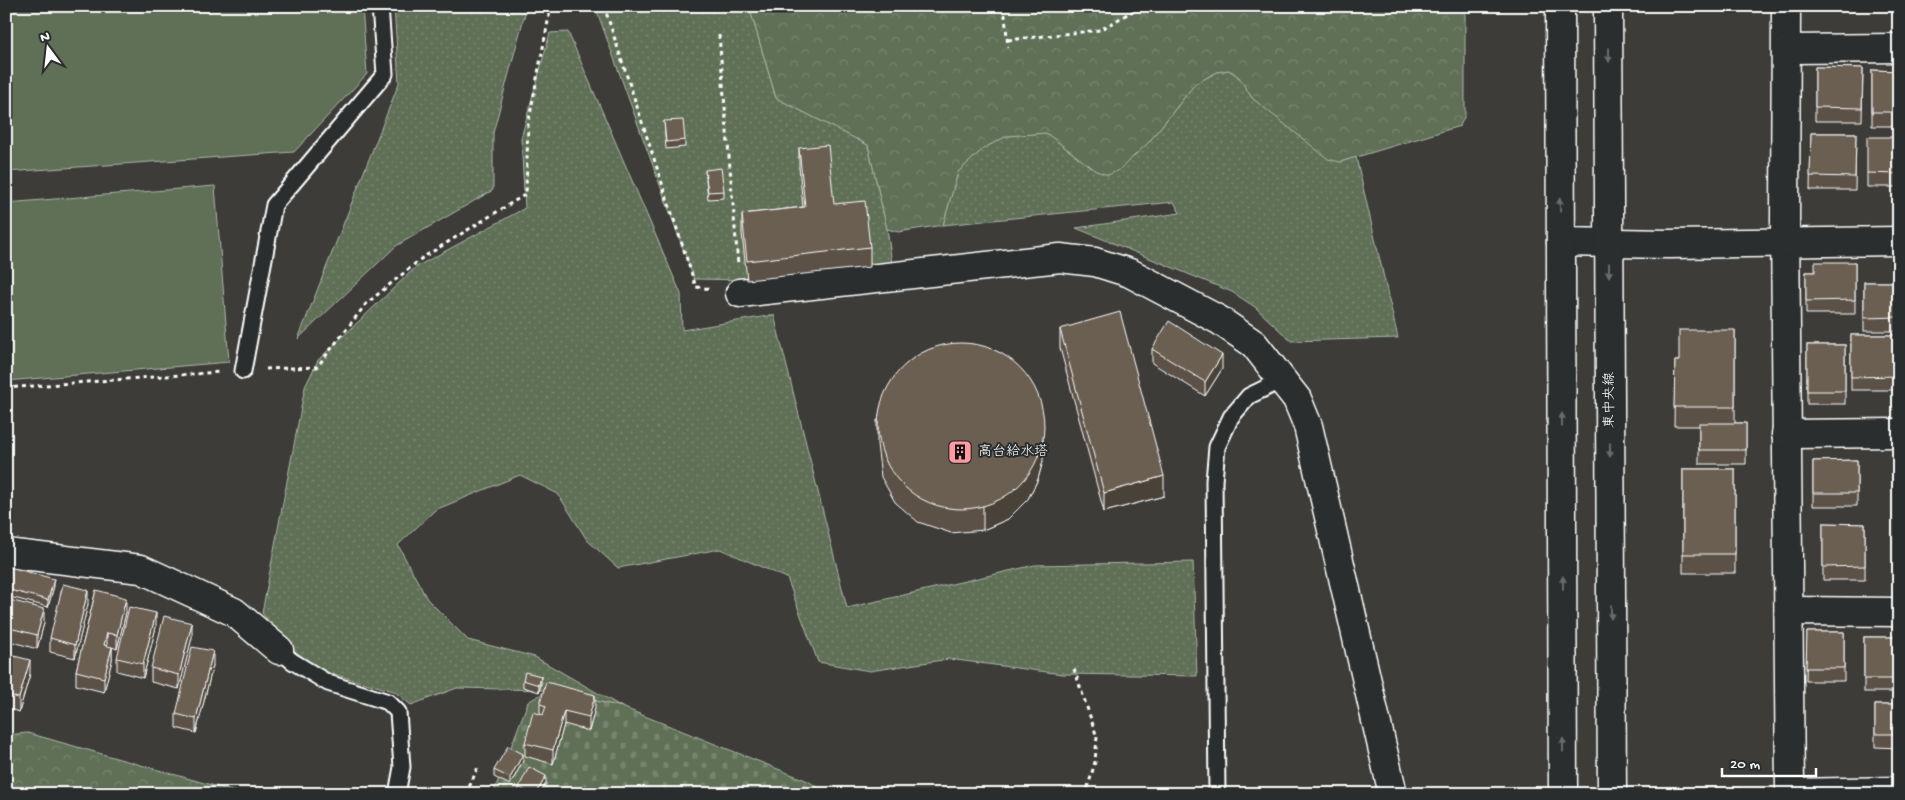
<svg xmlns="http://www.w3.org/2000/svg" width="1905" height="800" font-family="'Gochi Hand','Klee One',sans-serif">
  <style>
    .grass { fill: url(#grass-dots); stroke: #afb7ab }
    .forest { fill: url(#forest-crowns); stroke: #afb7ab }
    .cemetery { fill: url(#cemetery-stones); stroke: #afb7ab }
    .garden { fill: #5f6f57; stroke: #afb7ab }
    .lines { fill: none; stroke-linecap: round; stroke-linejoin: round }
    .lane-casing { stroke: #fff; stroke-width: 19 }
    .street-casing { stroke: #fff; stroke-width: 31 }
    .secondary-casing { stroke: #fff; stroke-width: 31 }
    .highway-casing { stroke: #fff; stroke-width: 31 }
    .path { stroke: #fff; stroke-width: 3; stroke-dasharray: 4 4; stroke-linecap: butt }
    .lane { stroke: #2a2d2e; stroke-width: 15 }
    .street { stroke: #2a2d2e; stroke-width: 28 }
    .secondary { stroke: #2a2d2e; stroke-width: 28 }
    .highway { stroke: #2a2d2e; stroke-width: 28 }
    .wall { fill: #5b5146; stroke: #fff }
    .shaded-wall { fill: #4a4239; stroke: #fff }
    .building { fill: #6a5e51; stroke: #fff }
    .oneway { fill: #6a6c6d }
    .labels { text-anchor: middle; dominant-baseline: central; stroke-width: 4; stroke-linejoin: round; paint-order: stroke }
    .street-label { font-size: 14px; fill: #fff; stroke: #2a2d2e }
    .poi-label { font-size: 14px; fill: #fff; stroke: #2a2d2e; text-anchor: start }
  </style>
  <defs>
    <pattern id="grass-dots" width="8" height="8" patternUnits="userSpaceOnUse" patternTransform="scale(1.25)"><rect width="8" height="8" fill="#5f6f57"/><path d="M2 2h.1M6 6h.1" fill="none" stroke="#778570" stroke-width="1.8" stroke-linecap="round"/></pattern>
    <pattern id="forest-crowns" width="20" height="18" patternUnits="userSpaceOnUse" patternTransform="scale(1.25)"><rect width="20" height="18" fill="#5f6f57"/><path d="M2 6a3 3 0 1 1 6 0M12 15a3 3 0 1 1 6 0" fill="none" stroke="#778570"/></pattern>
    <pattern id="cemetery-stones" width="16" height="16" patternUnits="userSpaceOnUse" patternTransform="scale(1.25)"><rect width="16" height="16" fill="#5f6f57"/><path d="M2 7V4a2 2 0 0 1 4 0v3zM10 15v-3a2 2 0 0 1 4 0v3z" fill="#778570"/></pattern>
  </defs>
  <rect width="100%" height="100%" fill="#3d3c38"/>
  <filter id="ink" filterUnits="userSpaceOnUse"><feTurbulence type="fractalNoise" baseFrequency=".02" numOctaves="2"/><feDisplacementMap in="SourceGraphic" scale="10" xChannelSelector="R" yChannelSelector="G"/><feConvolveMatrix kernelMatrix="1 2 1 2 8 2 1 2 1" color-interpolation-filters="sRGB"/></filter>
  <g filter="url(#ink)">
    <g class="grass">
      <path d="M394 6H527L493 133V190L396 246 298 339 399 83Z"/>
      <path d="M595 6H749L776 98 868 145 887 229 892 263 747 280 694 279Z"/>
      <path d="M568 32 681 294 682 330 774 315 847 608 1035 565 1193 562 1197 676 1062 674 949 659 870 671 818 662 787 578 720 549 618 568 587 540 558 494 520 475 435 510 398 545 427 599 468 640 535 657 622 707 548 690 457 688 411 705 394 691 322 671 288 646 262 613 305 387 318 360 416 267 525 208 521 138 550 33Z"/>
      <path d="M1229 70 1239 77 1252 98 1340 162 1356 157 1398 338 1291 341 1255 307 1232 292 1076 228 1180 213 1174 202 943 225 958 172 984 148 1007 136 1046 133 1096 171 1148 143 1195 84 1217 72Z"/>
    </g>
    <g class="forest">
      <path d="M749 6H1465V115L1460 126 1340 162 1328 159 1252 98 1239 77 1229 70 1217 72 1195 84 1148 143 1119 170 1108 175 1096 171 1046 133 1007 136 984 148 958 172 943 225 898 232 887 229 868 145 776 98Z"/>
      <path d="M27 733H28L243 794H6V735Z"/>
    </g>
    <path class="cemetery" d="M548 690 622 707 808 781 828 794H493L528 702Z"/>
    <g class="garden">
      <path d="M6 6H362L367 74 294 152 6 172Z"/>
      <path d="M215 186 229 362 6 381V203Z"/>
    </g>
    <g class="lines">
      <g class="lane-casing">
        <g id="lane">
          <path d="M243 371 274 205 385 74 380 6"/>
          <path d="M279 650 292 661 328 683 388 702 398 712 402 767 397 794"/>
          <path d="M1217 794 1214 481 1217 447 1231 417 1249 396 1282 380"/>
        </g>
      </g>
      <g class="street-casing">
        <g id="street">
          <path d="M1786 6 1785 220 1790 794"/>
          <path d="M1787 49 1899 48"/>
          <path d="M740 293 1060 258 1095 262 1130 273 1219 320 1254 344 1297 399 1308 426 1393 794"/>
          <path d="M1786 434 1899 433"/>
          <path d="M6 553 141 569 234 612 279 650"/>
          <path d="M1789 611 1899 612"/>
          <path d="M1790 793 1899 791"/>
        </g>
      </g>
      <g class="secondary-casing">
        <path id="secondary" d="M1561 242 1668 244 1899 241"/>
      </g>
      <g class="highway-casing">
        <g id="highway">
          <path d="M1560 6 1563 794"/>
          <path d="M1608 6 1612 794"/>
        </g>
      </g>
      <g class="path">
        <path d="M604 6 696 287 712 289"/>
        <path d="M1004 6 1008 47"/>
        <path d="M719 35 738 265"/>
        <path d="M1008 40 1100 30 1141 6"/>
        <path d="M266 369 317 367 366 304 422 258 526 194 528 125 551 6"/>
        <path d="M6 388 220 372"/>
        <path d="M1074 669 1097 737 1095 762 1086 794"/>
        <path d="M466 794 479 765"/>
        <path d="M1751 794 1762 793"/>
      </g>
      <use href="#lane" class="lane"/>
      <use href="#street" class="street"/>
      <use href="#secondary" class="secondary"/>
      <use href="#highway" class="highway"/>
    </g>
    <g class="wall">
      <path d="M1815 67 1863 68 1862 121H1815Z"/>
      <path d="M1872 70 1899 71V126H1872Z"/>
      <path d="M664 121 685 140V147L666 149Z"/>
      <path d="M1811 133H1856L1855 190H1810Z"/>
      <path d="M1899 137V187H1867V173Z"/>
      <path d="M799 148 834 204 870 247V267L747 280 742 233V214L803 207 799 167Z"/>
      <path d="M705 170 724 191V198L708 199Z"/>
      <path d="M1855 262V314H1806V272H1815Z"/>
      <rect x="1864" y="282" width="35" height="49"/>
      <path d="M1060 329 1164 496 1104 512 1060 348Z"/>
      <path d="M1735 330V423H1746V464H1699V426H1674L1675 361H1679Z"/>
      <rect x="1851" y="335" width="48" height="55"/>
      <rect x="1807" y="345" width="38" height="59"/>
      <path d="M1152 349 1222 369 1205 396 1152 363Z"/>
      <path d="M877 420 1043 461 1038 479 1028 499 1008 519 983 530 951 533 918 522 895 502 881 477 877 444Z"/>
      <path d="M1857 460V506H1813V461Z"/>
      <rect x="1683" y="469" width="52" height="104"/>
      <path d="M1823 523 1865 524V580H1823Z"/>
      <path d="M6 566 54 586 48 607 6 596Z"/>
      <path d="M96 590 126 612 117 649 112 647V660L104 692 76 685V671Z"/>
      <path d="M6 599 44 623 37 649 6 640Z"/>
      <path d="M88 604 75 658 50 652V638Z"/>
      <path d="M156 627 143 678 117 671V658Z"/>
      <path d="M1807 632H1844V681H1806Z"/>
      <path d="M192 637 179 689 151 682V668Z"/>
      <rect x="1864" y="637" width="35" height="55"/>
      <path d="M6 654 30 674 19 712 6 708Z"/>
      <path d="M213 665 196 733 176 728V714Z"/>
      <path d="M523 680 541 683 539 692 523 687Z"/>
      <path d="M540 704 595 708 589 731 564 724 553 764 525 756V743L540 714Z"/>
      <path d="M1875 705H1899V748L1875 747Z"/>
      <path d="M523 761 510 785 494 777V770Z"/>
      <path d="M546 783 540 794H519V787Z"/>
    </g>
    <g class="shaded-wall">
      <path d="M1222 355V369L1205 396V382Z"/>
      <path d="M1043 437V461L1038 479 1028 499 1008 519 983 530V506Z"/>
      <path d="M1164 476V496L1104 512V493Z"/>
      <path d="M54 579V586L48 607V600Z"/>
      <path d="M88 590V604L75 658V645Z"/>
      <path d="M126 598V612L117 649V635Z"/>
      <path d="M44 609V623L37 649V635Z"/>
      <path d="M156 613V627L143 678V664Z"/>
      <path d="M192 623V637L179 689V675Z"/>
      <path d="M107 633V646L104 645Z"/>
      <path d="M112 647V660L104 692V678Z"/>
      <path d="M213 651V665L196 733V719Z"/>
      <path d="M30 660V674L19 712V698Z"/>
      <path d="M541 676V683L539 692V685Z"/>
      <path d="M595 695V708L589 731V717Z"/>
      <path d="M564 711V724L553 764V750Z"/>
      <path d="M523 754V761L510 785V778Z"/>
      <path d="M546 776V783L540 794H536Z"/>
    </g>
    <g class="building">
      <path d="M1815 67 1863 68 1862 108 1815 107Z"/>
      <path d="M1872 70 1899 71V112H1872Z"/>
      <path d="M683 120 685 140 666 142 664 121Z"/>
      <path d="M1811 133H1856L1855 177 1810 176Z"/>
      <path d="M1867 137H1899V174L1867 173Z"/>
      <path d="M828 145 834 204 865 201 870 247 747 261 742 214 805 207 799 148Z"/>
      <path d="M721 168 724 191 708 192 705 170Z"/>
      <path d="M1815 262H1855V300L1806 301V272H1815Z"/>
      <path d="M1864 282H1899V317L1864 318Z"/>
      <path d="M1120 312 1164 476 1104 493 1060 329Z"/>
      <path d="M1169 321 1222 355 1205 382 1152 349Z"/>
      <path d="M1679 330H1735V407H1674L1675 361H1679Z"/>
      <path d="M1851 335H1899V376L1851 377Z"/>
      <circle cx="961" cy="426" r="83"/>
      <rect x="1807" y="345" width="38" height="46"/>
      <rect x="1699" y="423" width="47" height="27"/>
      <path d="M1857 460V493H1813V461Z"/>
      <rect x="1683" y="469" width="52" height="85"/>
      <path d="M1823 523 1865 524V566L1823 567Z"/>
      <path d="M6 566 54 579 48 600 6 589Z"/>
      <path d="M63 584 88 590 75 645 50 638Z"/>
      <path d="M96 590 126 598 117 635 107 633 104 645 112 647 104 678 76 671Z"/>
      <path d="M6 599 44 609 37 635 6 627Z"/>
      <path d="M129 607 156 613 143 664 117 658Z"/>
      <path d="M164 616 192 623 179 675 151 668Z"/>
      <path d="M1807 632H1844V668H1806Z"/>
      <rect x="1864" y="637" width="35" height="42"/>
      <path d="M192 647 213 651 196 719 176 714Z"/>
      <path d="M6 654 30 660 19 698 6 695Z"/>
      <path d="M525 672 541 676 539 685 523 680Z"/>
      <path d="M546 682 595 695 589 717 564 711 553 750 525 743 533 712 543 715 546 706 540 704Z"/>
      <rect x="1875" y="705" width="24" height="29"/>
      <path d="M508 746 523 754 510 778 494 770Z"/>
      <path d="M529 767 546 776 536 794H531L519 787Z"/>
      <rect x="1684" y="788" width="57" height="6"/>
    </g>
    <defs><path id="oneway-solid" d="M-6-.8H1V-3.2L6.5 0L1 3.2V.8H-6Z" transform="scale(1.25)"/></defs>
    <g class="oneway">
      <use href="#oneway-solid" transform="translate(1609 55) rotate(90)"/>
      <use href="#oneway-solid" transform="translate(1560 205) rotate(-91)"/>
      <use href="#oneway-solid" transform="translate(1609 270) rotate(90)"/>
      <use href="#oneway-solid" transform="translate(1562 420) rotate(-90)"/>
      <use href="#oneway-solid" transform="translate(1610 450) rotate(90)"/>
      <use href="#oneway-solid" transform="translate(1563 583) rotate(-90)"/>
      <use href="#oneway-solid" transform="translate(1611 612) rotate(90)"/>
      <use href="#oneway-solid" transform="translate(1563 745) rotate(-90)"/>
    </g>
  </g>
  <defs>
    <g id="building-square" transform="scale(1.25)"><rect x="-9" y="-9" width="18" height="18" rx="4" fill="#ff9aa2" stroke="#2a2d2e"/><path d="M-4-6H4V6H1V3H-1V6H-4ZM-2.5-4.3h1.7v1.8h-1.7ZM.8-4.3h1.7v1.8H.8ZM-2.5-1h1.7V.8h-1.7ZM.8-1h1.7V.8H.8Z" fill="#111"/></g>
  </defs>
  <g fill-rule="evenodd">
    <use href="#building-square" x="960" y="452"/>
  </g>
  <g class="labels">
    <g class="street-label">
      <text transform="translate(1610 400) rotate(-90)">東中央線</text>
    </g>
    <g class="poi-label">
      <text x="978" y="452">高台給水塔</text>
    </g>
  </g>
  <rect width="1905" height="800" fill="none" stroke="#2a2d2e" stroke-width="25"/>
  <rect x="12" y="12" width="1880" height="775" fill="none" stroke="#fff" stroke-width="2" filter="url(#ink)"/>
  <g transform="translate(48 48) rotate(345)" stroke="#2a2d2e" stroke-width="4" paint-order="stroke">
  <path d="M0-4L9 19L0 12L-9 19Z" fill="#ffffff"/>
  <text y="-8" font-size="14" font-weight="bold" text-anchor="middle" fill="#ffffff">N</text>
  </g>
  <path d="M1722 768v8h94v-8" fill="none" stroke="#ffffff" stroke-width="2.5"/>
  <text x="1730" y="768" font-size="15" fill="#ffffff" stroke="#2a2d2e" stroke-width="4" paint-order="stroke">20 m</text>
</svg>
